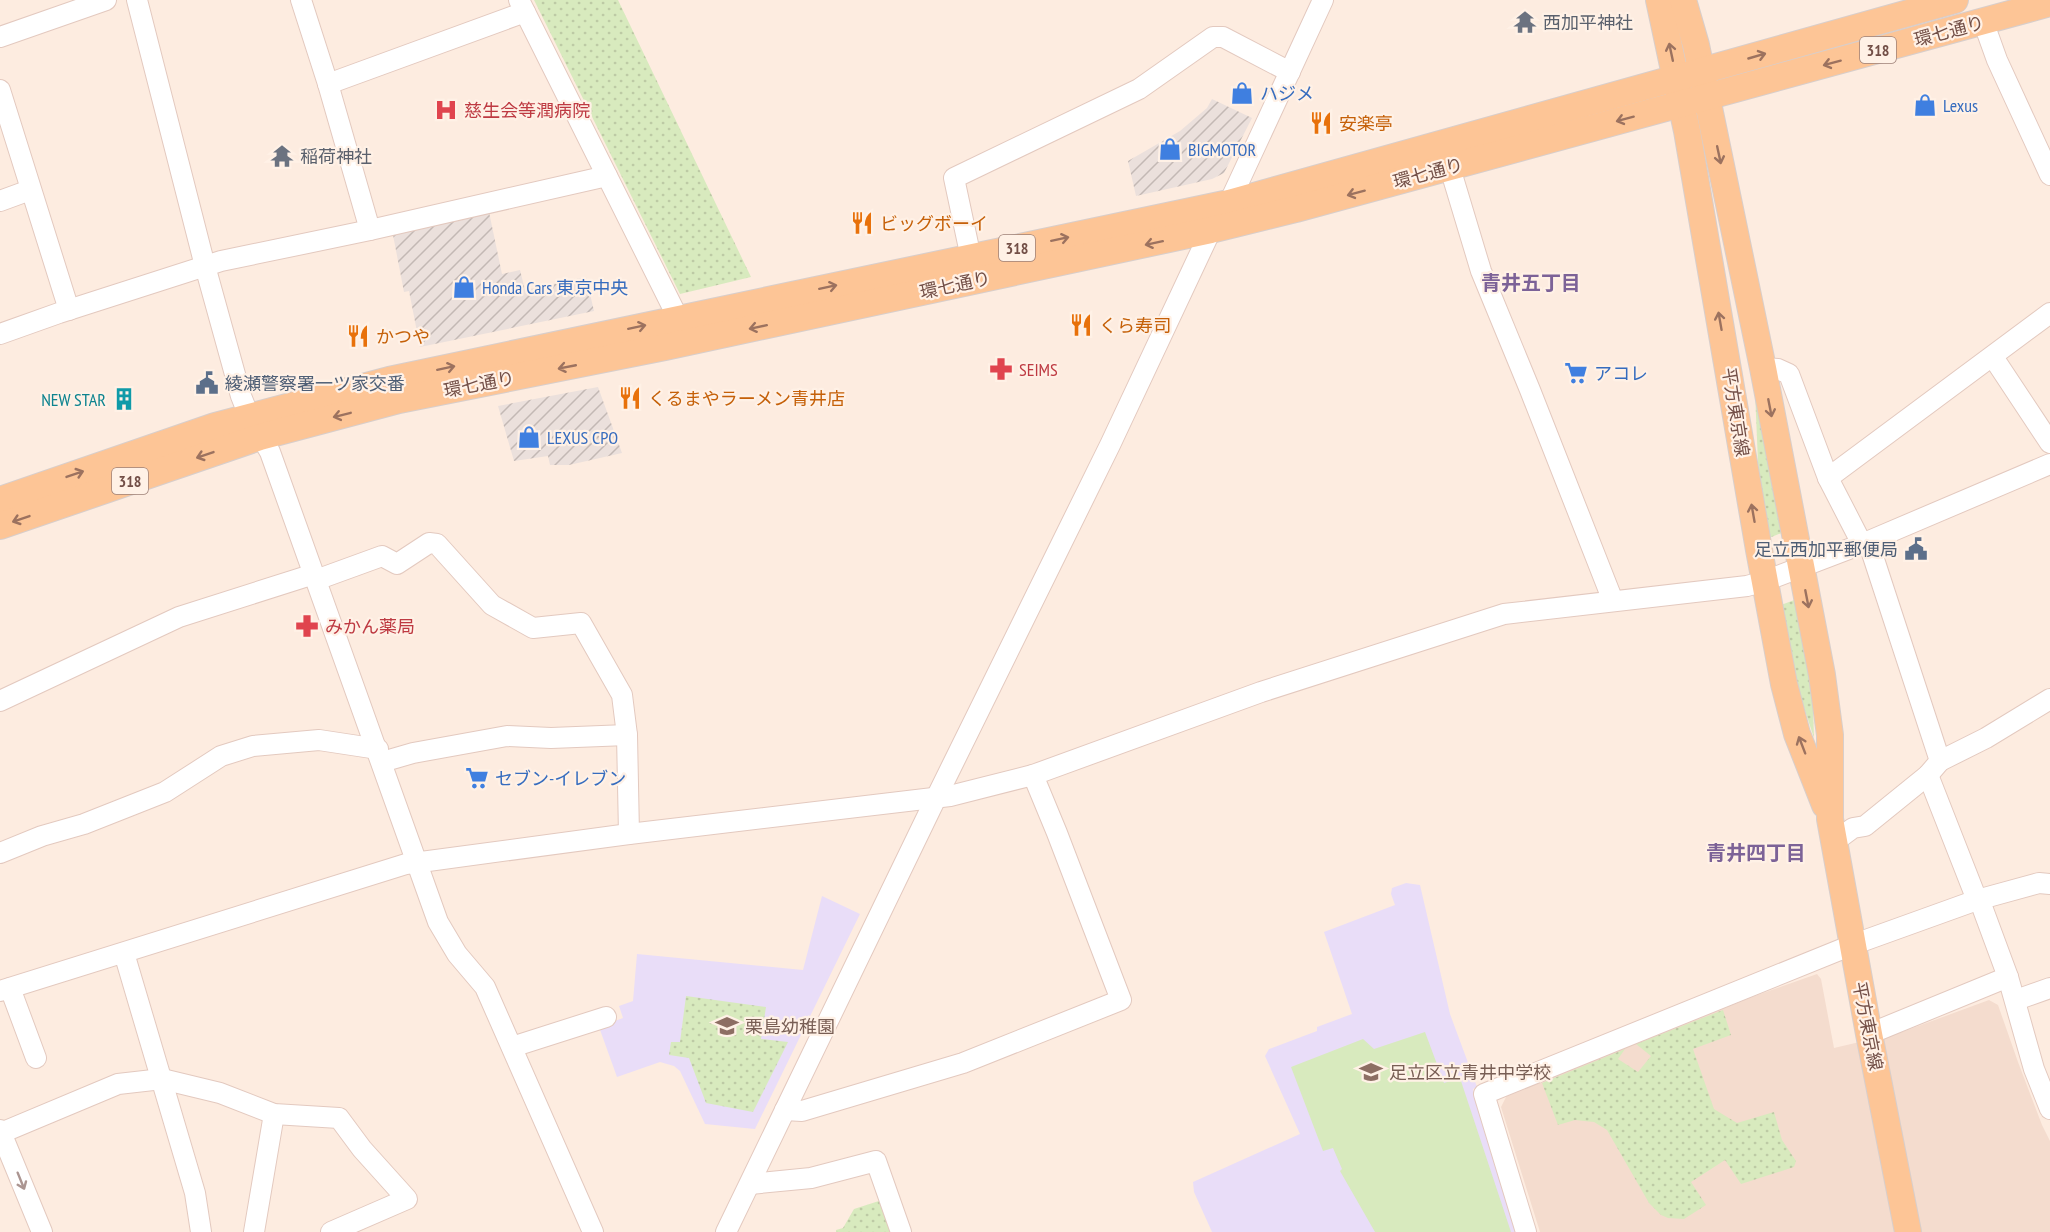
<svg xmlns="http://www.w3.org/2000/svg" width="2050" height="1232" font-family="'PT Sans Narrow','Noto Sans JP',sans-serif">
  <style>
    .residential { fill: #f4dcce }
    .industrial { fill: url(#industrial-furrows) }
    .education { fill: #e9ddf8 }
    .grass { fill: url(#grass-dots) }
    .garden { fill: #d8eabe }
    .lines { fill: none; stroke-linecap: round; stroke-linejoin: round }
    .minor-casing { stroke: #e3c9bf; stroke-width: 22 }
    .major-casing { stroke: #d8cecb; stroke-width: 28 }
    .minor { stroke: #fff; stroke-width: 20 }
    .major { stroke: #fdc596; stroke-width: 26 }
    .oneway { stroke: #9c725f }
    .oneway2 { stroke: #ab9591 }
    .labels { text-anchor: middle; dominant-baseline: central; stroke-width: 4.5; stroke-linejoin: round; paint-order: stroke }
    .shield { fill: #fff1e6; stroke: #9d8077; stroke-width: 1.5 }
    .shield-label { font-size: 16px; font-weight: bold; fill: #734f47 }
    .worship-label { font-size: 18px; fill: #5b616d; stroke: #fff1e6; text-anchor: start }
    .street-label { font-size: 18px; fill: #734f47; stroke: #fff1e6 }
    .shop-label { font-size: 18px; fill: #366cbe; stroke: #fff1e6; text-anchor: start }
    .health-label { font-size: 18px; fill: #be3a42; stroke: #fff1e6; text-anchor: start }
    .food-label { font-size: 18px; fill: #c56008; stroke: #fff1e6; text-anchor: start }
    .service-label { font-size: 18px; fill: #4e5e75; stroke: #fff1e6; text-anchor: start }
    .culture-label { font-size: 18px; fill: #0d838f; stroke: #fff1e6; text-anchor: end }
    .education-label { font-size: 18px; fill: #785e54; stroke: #fff1e6; text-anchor: start }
    .neighbourhood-label { font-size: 20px; font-weight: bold; fill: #7c6297; stroke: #fff1e6 }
  </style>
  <defs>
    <pattern id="industrial-furrows" width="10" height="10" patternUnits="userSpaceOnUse" patternTransform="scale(1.5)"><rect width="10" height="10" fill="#ebe0dc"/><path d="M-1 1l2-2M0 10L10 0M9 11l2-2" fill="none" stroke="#c3b8b4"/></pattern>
    <pattern id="grass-dots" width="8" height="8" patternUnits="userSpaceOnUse" patternTransform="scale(1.5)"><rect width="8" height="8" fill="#d8eabe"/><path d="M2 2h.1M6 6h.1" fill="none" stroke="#bdcaa5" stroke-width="1.8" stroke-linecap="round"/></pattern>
  </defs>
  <rect width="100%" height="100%" fill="#fdece0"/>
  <path class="residential" d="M1817 974 1821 979 1834 1048 1902 1032 1989 1000 1998 1005 2018 1062 2042 1125 2050 1141V1232H1540L1501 1107 1507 1095 1752 997Z"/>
  <g class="industrial">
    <path d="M1212 99 1252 118 1224 173 1212 179 1136 196 1128 161 1180 131 1207 108Z"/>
    <path d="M489 212 502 274 520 270 525 290 586 277 594 311 420 347 409 291 404 292 393 235Z"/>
    <path d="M598 387 622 453 569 465H550L548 456 514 461 498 406Z"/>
  </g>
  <g class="education">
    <path d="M1406 883 1420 885 1450 1014 1477 1087 1473 1089 1517 1232H1212L1194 1192 1193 1182 1300 1134 1265 1056 1269 1049 1317 1031V1027L1352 1014 1324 932 1395 905 1391 894 1392 888Z"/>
    <path d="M822 896 860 914 755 1129 705 1124 680 1071 674 1066 660 1062 617 1077 599 1027 623 1018 619 1006 633 1001 637 954 803 970Z"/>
  </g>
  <g class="grass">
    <path d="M534 0H618L751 277 680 294Z"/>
    <path d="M1755 391 1784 532 1769 538 1758 463Z"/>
    <path d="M1797 599 1812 679 1814 738 1795 680 1781 605Z"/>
    <path d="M686 996 766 1007 761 1039 788 1042 753 1112 706 1103 689 1058 669 1055 671 1042H680Z"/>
    <path d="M1723 1010 1731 1035 1693 1049 1714 1109 1737 1123 1774 1112 1782 1140 1796 1161 1794 1167 1741 1184 1725 1160 1691 1182 1706 1205 1684 1219 1668 1218 1661 1215 1649 1203 1607 1130 1594 1122 1575 1120 1558 1125 1542 1083 1625 1049 1618 1059 1638 1072 1651 1056 1636 1044Z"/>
    <path d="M882 1200 893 1232H836V1230L843 1228 854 1209Z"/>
  </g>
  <path class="garden" d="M1425 1032 1444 1083 1460 1078 1511 1232H1375L1340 1171 1342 1169 1333 1148 1323 1151 1291 1067 1363 1039 1374 1049Z"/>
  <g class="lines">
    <g class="minor-casing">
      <g id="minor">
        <path d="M137 0 205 266 241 396 249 416 270 452 438 922 457 954 485 987 593 1232"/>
        <path d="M301 0 328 84 370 230"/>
        <path d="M519 0 678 318"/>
        <path d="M1983 21 1997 60 2050 175"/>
        <path d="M0 37 106 0"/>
        <path d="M328 84 525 12"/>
        <path d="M0 90 69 310"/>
        <path d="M1450 168 1481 271 1530 390 1613 601"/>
        <path d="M0 201 30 190"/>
        <path d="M971 258 954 178 1139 89 1213 37H1223L1290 72"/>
        <path d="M0 334 59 313 221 261 370 230 607 176"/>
        <path d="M1993 357 2050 443"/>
        <path d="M1763 368 1778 369 1789 374 1828 478 1862 544"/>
        <path d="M1828 478 2050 313"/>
        <path d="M1868 541 1940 761"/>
        <path d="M316 580 382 556 397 564 429 543 437 544 492 605 533 628 581 623 622 695 627 735 629 834"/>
        <path d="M0 701 179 617 314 574"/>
        <path d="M382 762 413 753 507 736 551 738 627 735"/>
        <path d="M1928 775 1977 900 1981 904 2008 977 2034 1069 2050 1109"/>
        <path d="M1834 842 1853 828 1865 826 1928 775 1940 761 1986 738 2050 699"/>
        <path d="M0 853 42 836 84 824 165 792 221 756 253 746 319 740 378 749"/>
        <path d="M124 953 195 1193 201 1232"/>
        <path d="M10 988 36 1058"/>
        <path d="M0 991 406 864 629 834 950 796 1033 775 1261 692 1504 614 1747 586 1765 581 1862 544 2050 464"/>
        <path d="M2016 1000 2050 988"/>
        <path d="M1869 1034 2008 977"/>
        <path d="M512 1047 606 1017"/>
        <path d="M785 1110 802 1111 963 1063 1121 1000 1057 833 1033 775"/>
        <path d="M0 1130 42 1232"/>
        <path d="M1 1133 118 1084 162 1079 220 1093 274 1114 339 1118 362 1149 407 1199 331 1232"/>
        <path d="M750 1184 811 1178 876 1161 901 1232"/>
        <path d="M254 1232 274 1114"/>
        <path d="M726 1232 936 798 1110 445 1211 230 1229 203 1323 0"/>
        <path d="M1526 1232 1484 1094 1852 945 1977 900 2039 883 2050 884"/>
      </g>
    </g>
    <g class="major-casing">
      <g id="major">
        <path d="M1659 0 1687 131 1759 550 1784 684 1797 734 1825 805"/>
        <path d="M1683 0 1696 45 1763 368 1822 675 1830 735V819L1869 1034 1908 1232"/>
        <path d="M0 500 215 426 389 380 1229 203 1955 0"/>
        <path d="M0 526 260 437 399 400 665 347 1211 230 1296 209 2050 3"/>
      </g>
    </g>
    <use href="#minor" class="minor"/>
    <use href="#major" class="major"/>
  </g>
  <defs><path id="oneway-shaft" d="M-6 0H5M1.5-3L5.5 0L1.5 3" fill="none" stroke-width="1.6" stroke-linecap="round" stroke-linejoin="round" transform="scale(1.5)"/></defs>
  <g class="oneway">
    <use href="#oneway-shaft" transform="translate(1671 52) rotate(-102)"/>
    <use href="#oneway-shaft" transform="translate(1757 56) rotate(-16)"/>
    <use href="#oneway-shaft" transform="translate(1832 63) rotate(165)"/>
    <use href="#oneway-shaft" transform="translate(1625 119) rotate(165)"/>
    <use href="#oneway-shaft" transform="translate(1719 155) rotate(78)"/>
    <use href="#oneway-shaft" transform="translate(1356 193) rotate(165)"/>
    <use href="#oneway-shaft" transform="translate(1060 239) rotate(-12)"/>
    <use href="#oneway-shaft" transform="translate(1154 243) rotate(168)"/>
    <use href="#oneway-shaft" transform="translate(828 287) rotate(-12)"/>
    <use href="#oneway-shaft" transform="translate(1720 321) rotate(-100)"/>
    <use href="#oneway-shaft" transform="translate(637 327) rotate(-12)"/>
    <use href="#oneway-shaft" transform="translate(758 327) rotate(168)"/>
    <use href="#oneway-shaft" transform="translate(567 367) rotate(169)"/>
    <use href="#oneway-shaft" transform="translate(446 368) rotate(-12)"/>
    <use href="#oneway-shaft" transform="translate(1770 408) rotate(79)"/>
    <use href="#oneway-shaft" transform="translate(342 415) rotate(166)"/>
    <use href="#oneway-shaft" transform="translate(205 455) rotate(161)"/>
    <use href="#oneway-shaft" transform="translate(75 474) rotate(-19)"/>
    <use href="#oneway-shaft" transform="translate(1753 513) rotate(-100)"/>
    <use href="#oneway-shaft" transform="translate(21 519) rotate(161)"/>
    <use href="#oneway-shaft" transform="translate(1807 599) rotate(79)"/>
    <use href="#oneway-shaft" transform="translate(1802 745) rotate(-111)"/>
  </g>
  <use class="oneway2" href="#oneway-shaft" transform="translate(21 1181) rotate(68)"/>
  <defs>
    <g id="temple-bare" transform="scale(1.8)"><path d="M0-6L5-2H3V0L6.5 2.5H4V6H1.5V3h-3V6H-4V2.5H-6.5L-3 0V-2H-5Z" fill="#6b7280" stroke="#fff1e6" stroke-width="2.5" paint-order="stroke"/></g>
    <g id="shop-bare" transform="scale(1.8)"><path d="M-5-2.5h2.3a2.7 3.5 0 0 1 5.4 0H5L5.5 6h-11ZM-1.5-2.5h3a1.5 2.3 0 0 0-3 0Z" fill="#3f7fe0" stroke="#fff1e6" stroke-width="2.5" paint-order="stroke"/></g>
    <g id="hospital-bare" transform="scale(1.8)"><path d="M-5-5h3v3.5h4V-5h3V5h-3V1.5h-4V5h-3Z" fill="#e0444e" stroke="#fff1e6" stroke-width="2.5" paint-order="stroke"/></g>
    <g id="restaurant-bare" transform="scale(1.8)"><path d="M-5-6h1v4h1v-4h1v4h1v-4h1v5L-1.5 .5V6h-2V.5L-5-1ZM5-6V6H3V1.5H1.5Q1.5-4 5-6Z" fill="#e8710a" stroke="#fff1e6" stroke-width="2.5" paint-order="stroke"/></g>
    <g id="pharmacy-bare" transform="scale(1.8)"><path d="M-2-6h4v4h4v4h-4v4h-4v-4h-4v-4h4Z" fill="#e0444e" stroke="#fff1e6" stroke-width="2.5" paint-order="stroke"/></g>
    <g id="supermarket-bare" transform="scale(1.8)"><path d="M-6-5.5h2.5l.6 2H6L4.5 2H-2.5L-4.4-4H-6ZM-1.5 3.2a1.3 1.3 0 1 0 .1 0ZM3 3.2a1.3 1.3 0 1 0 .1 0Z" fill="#3f7fe0" stroke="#fff1e6" stroke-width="2.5" paint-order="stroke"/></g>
    <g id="civic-bare" transform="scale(1.8)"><path d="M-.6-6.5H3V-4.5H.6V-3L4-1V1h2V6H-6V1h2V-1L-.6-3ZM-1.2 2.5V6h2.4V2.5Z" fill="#5c6f8a" stroke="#fff1e6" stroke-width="2.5" paint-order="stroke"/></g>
    <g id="building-bare" transform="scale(1.8)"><path d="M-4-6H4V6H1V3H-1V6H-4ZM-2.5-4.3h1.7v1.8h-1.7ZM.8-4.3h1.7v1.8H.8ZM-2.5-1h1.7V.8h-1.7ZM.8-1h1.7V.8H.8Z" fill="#0f9aa8" stroke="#fff1e6" stroke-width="2.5" paint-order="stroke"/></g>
    <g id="school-bare" transform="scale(1.8)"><path d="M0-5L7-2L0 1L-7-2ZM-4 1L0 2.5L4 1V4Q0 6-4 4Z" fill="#8d6e63" stroke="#fff1e6" stroke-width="2.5" paint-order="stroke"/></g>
  </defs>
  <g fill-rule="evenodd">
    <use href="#temple-bare" x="1525" y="22"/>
    <use href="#shop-bare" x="1242" y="93"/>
    <use href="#shop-bare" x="1925" y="105"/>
    <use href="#hospital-bare" x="446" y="110"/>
    <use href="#restaurant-bare" x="1321" y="123"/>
    <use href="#shop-bare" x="1170" y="149"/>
    <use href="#temple-bare" x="282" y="156"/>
    <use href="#restaurant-bare" x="862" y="223"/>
    <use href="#shop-bare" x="464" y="287"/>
    <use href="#restaurant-bare" x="1081" y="325"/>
    <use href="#restaurant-bare" x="358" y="336"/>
    <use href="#pharmacy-bare" x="1001" y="369"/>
    <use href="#supermarket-bare" x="1576" y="373"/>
    <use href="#civic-bare" x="207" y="383"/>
    <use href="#restaurant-bare" x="630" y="398"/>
    <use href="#building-bare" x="124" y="399"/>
    <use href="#shop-bare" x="529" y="437"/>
    <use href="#civic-bare" x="1916" y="549"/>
    <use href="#pharmacy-bare" x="307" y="626"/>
    <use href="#supermarket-bare" x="477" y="778"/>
    <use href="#school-bare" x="727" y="1026"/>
    <use href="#school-bare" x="1371" y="1072"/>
  </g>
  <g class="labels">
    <g class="shield">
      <rect x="1860" y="37" width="36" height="26" rx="4.5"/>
      <rect x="999" y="235" width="36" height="26" rx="4.5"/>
      <rect x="112" y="468" width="36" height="26" rx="4.5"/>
    </g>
    <g class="shield-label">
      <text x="1878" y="50">318</text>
      <text x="1017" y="248">318</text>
      <text x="130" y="481">318</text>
    </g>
    <g class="worship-label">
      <text x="1543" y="22">西加平神社</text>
      <text x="300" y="156">稲荷神社</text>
    </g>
    <g class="street-label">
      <text transform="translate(1949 31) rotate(-15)">環七通り</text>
      <text transform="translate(1428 173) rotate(-15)">環七通り</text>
      <text transform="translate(955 285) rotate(-12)">環七通り</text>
      <text transform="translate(479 384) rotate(-11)">環七通り</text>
      <text transform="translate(1736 412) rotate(81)">平方東京線</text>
      <text transform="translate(1868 1026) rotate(79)">平方東京線</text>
    </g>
    <g class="shop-label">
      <text x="1260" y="93">ハジメ</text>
      <text x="1943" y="105">Lexus</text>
      <text x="1188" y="149">BIGMOTOR</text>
      <text x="482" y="287">Honda Cars 東京中央</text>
      <text x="1594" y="373">アコレ</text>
      <text x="547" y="437">LEXUS CPO</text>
      <text x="495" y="778">セブン-イレブン</text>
    </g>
    <g class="health-label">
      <text x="464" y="110">慈生会等潤病院</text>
      <text x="1019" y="369">SEIMS</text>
      <text x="325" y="626">みかん薬局</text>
    </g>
    <g class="food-label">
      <text x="1339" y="123">安楽亭</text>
      <text x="880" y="223">ビッグボーイ</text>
      <text x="1099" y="325">くら寿司</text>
      <text x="376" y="336">かつや</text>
      <text x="648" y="398">くるまやラーメン青井店</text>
    </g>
    <g class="service-label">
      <text x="225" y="383">綾瀬警察署一ツ家交番</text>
      <text x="1898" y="549" text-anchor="end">足立西加平郵便局</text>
    </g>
    <g class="culture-label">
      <text x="106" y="399">NEW STAR</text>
    </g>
    <g class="education-label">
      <text x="745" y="1026">栗島幼稚園</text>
      <text x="1389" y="1072">足立区立青井中学校</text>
    </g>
    <g class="neighbourhood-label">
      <text x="1531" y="283">青井五丁目</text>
      <text x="1756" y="853">青井四丁目</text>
    </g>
  </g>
</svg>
